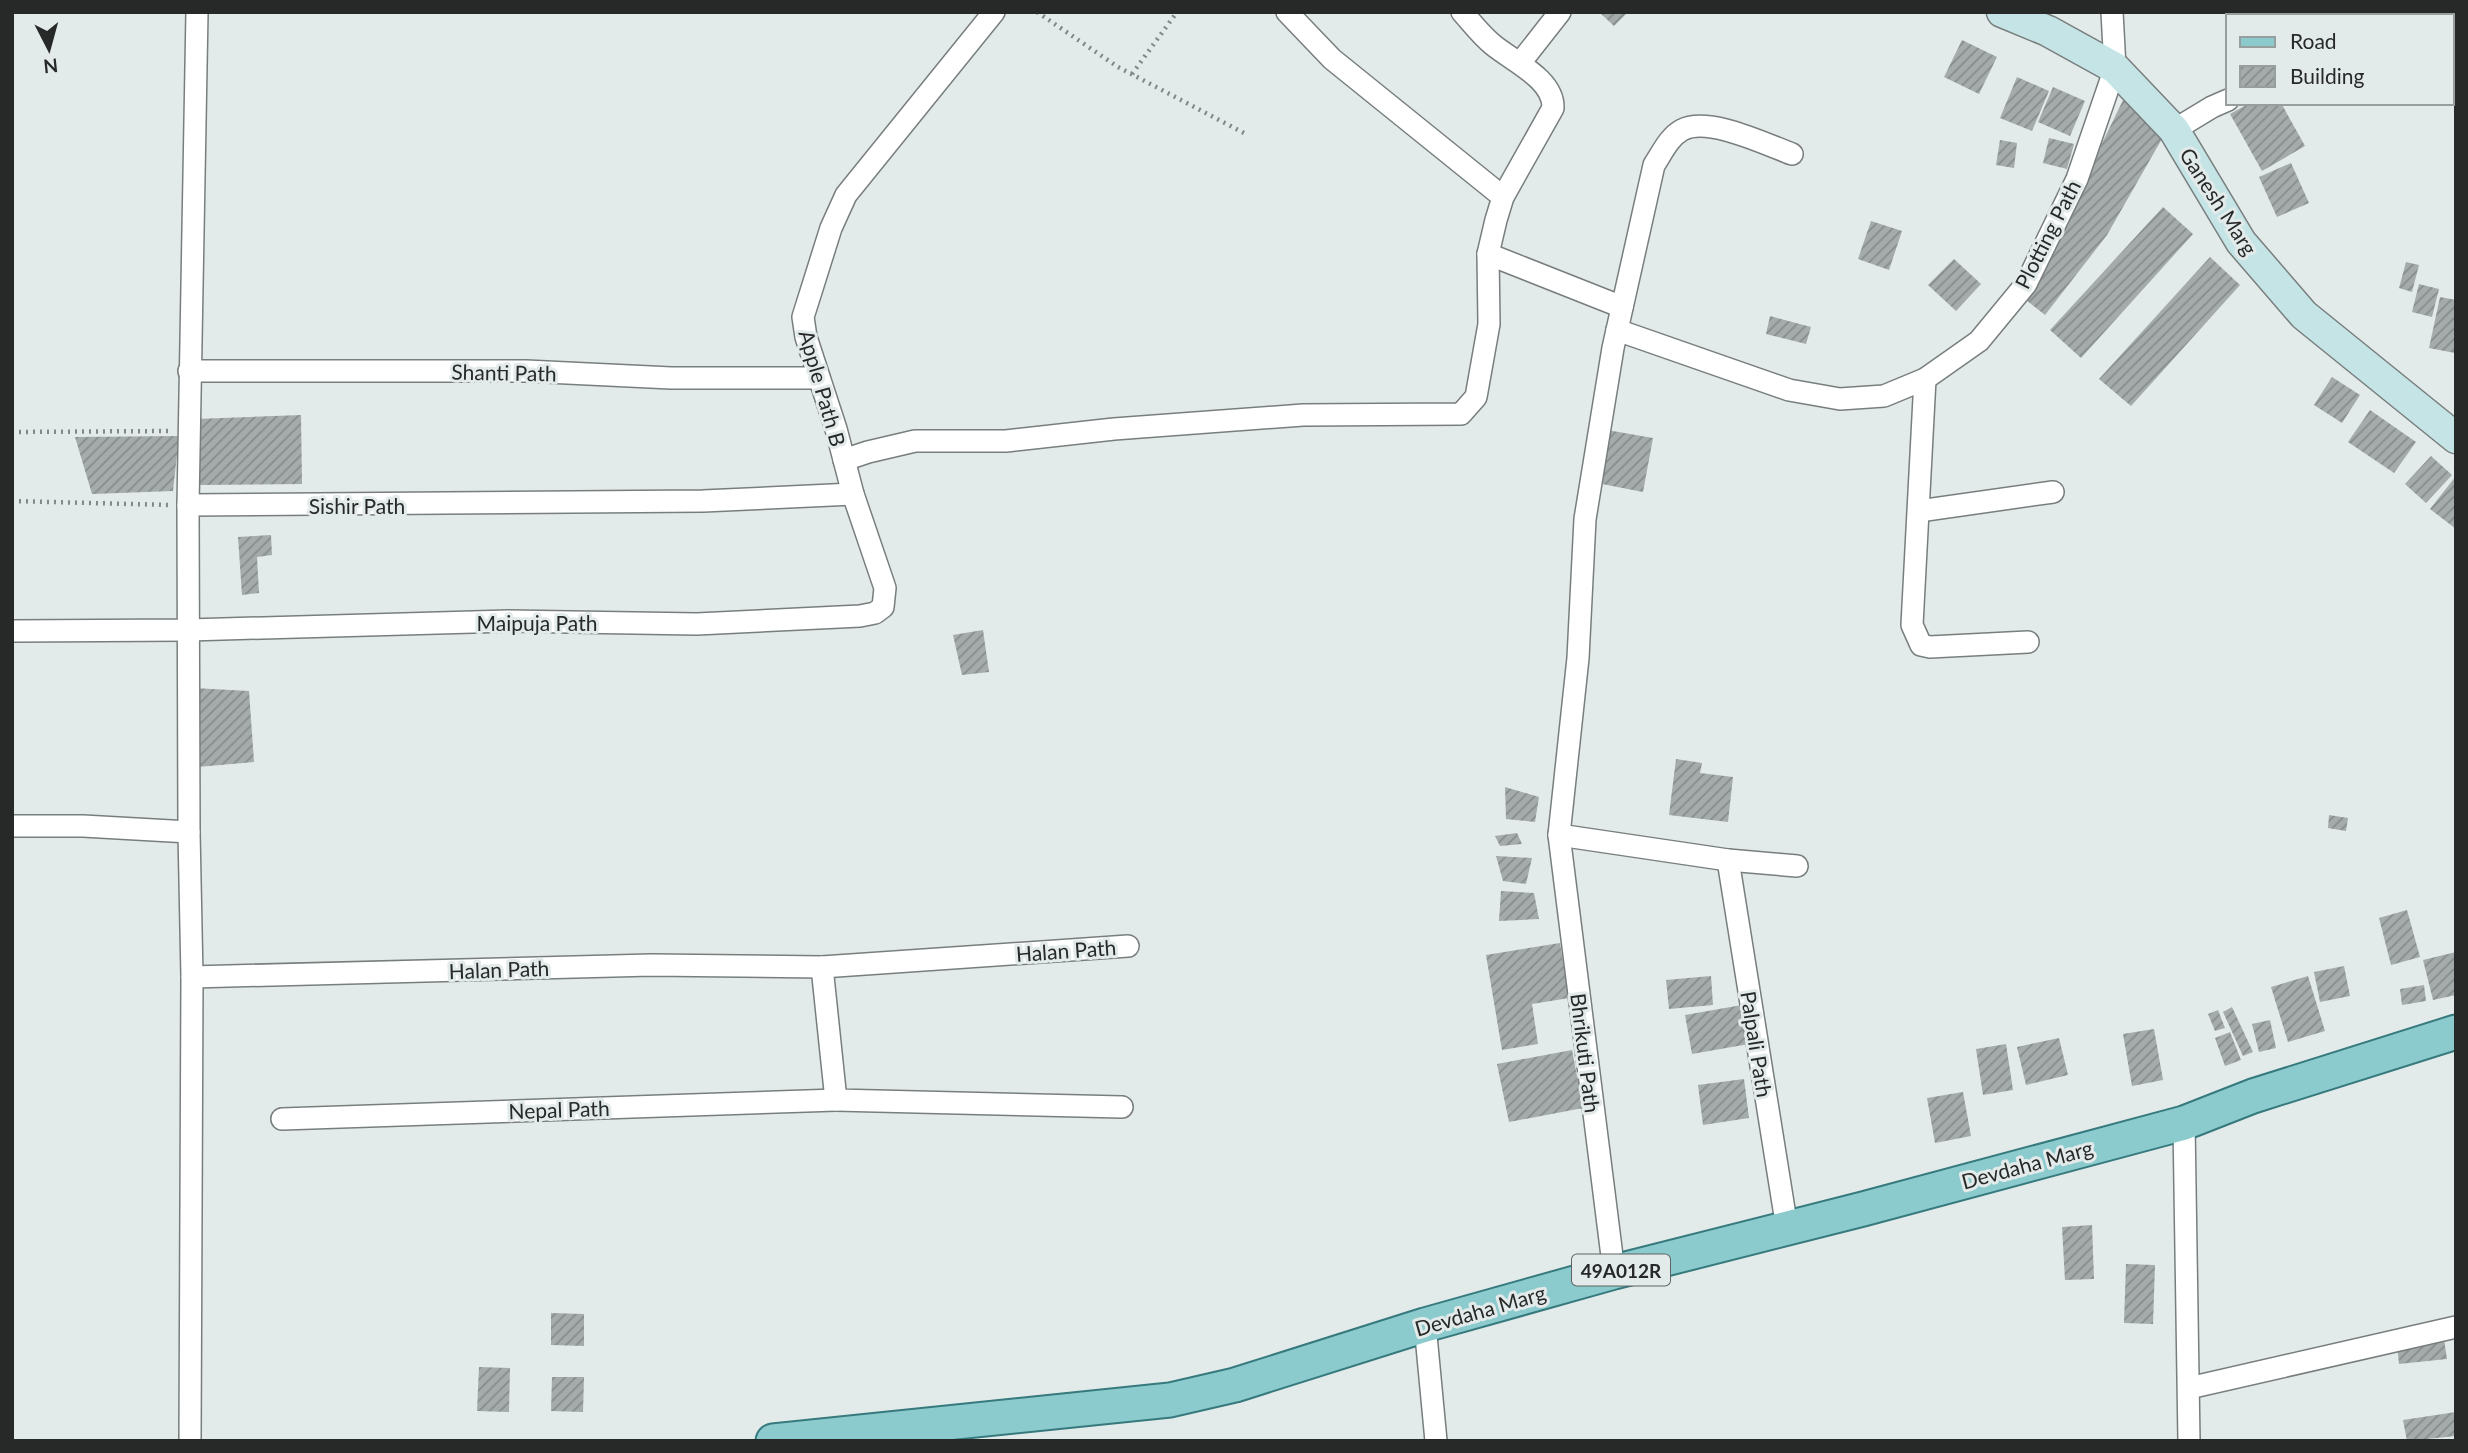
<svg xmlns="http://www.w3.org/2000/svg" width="2468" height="1453" font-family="Lato,sans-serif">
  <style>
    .building { fill: url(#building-hatch) }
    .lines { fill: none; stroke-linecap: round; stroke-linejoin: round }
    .street-casing { stroke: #787e7e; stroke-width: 24 }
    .secondary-casing { stroke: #787e7e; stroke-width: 33 }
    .primary-casing { stroke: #367a7e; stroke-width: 37 }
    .path { stroke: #828787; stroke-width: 4.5; stroke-dasharray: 2 5; stroke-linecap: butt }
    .street { stroke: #fff; stroke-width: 21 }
    .secondary { stroke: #c5e4e6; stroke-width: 30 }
    .primary { stroke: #8bcacd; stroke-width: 33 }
    .labels { text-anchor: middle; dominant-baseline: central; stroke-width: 6; stroke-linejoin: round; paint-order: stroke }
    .shield { fill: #e3eaea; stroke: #5f6363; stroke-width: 2 }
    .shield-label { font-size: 19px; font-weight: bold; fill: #272929 }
    .street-label { font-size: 21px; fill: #272929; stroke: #e3eaea }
  </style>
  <defs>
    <pattern id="building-hatch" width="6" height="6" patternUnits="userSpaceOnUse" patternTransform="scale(1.75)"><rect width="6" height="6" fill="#a5abab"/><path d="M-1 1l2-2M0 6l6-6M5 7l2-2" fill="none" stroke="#868b8b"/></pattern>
  </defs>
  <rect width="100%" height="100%" fill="#e3eaea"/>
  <g class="building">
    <path d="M1599 12H1628L1614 26Z"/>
    <path d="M1962 40 1997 57 1979 94 1944 77Z"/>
    <path d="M2017 77 2049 91 2032 131 2000 118Z"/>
    <path d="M2053 87 2085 101 2070 136 2038 122Z"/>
    <path d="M2125 96 2163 137 2107 235 2045 315 2026 300Z"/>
    <path d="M2250 103H2281L2305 146 2262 171 2230 114Z"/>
    <path d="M2049 138 2074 144 2067 169 2043 163Z"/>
    <path d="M2000 140 2017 143 2014 168 1996 165Z"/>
    <path d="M2291 163 2309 203 2277 217 2259 177Z"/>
    <path d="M2163 207 2193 234 2081 358 2050 330Z"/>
    <path d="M1871 221 1902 231 1889 270 1858 259Z"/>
    <path d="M2210 257 2240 285 2131 406 2099 379Z"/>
    <path d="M1954 259 1981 284 1956 311 1928 285Z"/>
    <path d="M2406 262 2419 265 2412 292 2399 288Z"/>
    <path d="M2419 284 2439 289 2432 317 2412 312Z"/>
    <path d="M2440 297 2456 300 2455 353 2429 348Z"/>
    <path d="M1770 316 1811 327 1806 344 1766 334Z"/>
    <path d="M2332 377 2360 395 2342 423 2314 405Z"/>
    <path d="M2370 410 2416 442 2394 473 2348 442Z"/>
    <path d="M301 415 302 484 197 485 196 419Z"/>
    <path d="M1607 430 1653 438 1643 492 1597 483Z"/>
    <path d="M179 436 173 491 92 494 75 437Z"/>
    <path d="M2431 456 2452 475 2426 503 2405 484Z"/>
    <path d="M2456 476V529L2430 509Z"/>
    <path d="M271 535 272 555 257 557 259 593 242 595 238 537Z"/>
    <path d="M983 630 989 672 962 675 953 635Z"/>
    <path d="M194 688 249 691 254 762 198 767Z"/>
    <path d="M1676 759 1702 763 1700 773 1733 777 1728 822 1669 815Z"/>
    <path d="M1505 787 1539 797 1535 822 1506 819Z"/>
    <path d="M2329 815 2348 818 2346 831 2328 828Z"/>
    <path d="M1517 833 1522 844 1500 846 1495 836Z"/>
    <path d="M1496 856 1532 858 1526 884 1503 881Z"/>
    <path d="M1501 891 1534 893 1539 919 1499 921Z"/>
    <path d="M2407 910 2420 957 2391 965 2379 918Z"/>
    <path d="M1560 943 1569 998 1532 1004 1538 1044 1502 1050 1486 955Z"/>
    <path d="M2456 952V995L2433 1000 2423 960Z"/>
    <path d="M2344 966 2350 996 2320 1002 2314 972Z"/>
    <path d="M1711 976 1713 1005 1669 1009 1666 980Z"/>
    <path d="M2308 976 2325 1031 2288 1042 2271 987Z"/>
    <path d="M2424 985 2426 1001 2402 1005 2400 989Z"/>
    <path d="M1742 1005 1749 1044 1692 1054 1685 1015Z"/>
    <path d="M2232 1007 2253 1052 2243 1056 2223 1012Z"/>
    <path d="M2218 1010 2225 1028 2215 1031 2208 1014Z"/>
    <path d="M2270 1020 2276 1048 2259 1052 2252 1024Z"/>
    <path d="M2154 1029 2163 1080 2132 1086 2123 1034Z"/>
    <path d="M2230 1032 2241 1060 2225 1066 2215 1038Z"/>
    <path d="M2059 1038 2068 1075 2026 1085 2017 1047Z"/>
    <path d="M2006 1044 2013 1090 1983 1095 1976 1049Z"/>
    <path d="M1572 1050 1583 1108 1509 1122 1497 1064Z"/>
    <path d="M1744 1079 1749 1118 1703 1125 1698 1085Z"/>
    <path d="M1963 1092 1971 1136 1935 1143 1927 1098Z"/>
    <path d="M2092 1225 2094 1279 2065 1280 2062 1227Z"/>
    <path d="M2126 1264 2155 1265 2153 1324 2124 1323Z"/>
    <path d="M551 1313 584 1314V1346L551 1345Z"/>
    <path d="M2444 1339 2447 1359 2399 1364 2397 1344Z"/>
    <path d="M479 1367 510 1368 509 1412 477 1411Z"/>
    <path d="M552 1377H584L583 1412 551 1411Z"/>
    <path d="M2456 1412V1436L2407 1441 2403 1420Z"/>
  </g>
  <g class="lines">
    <g class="street-casing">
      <g id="street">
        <path d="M1287 12 1332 59 1503 197"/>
        <path d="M2288 16V12"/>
        <path d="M1520 63 1560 12"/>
        <path d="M2174 130 2212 107 2228 100"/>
        <path d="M1488 254 1622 307"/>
        <path d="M1617 330 1789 390 1840 399 1884 396 1925 379 1979 341 2026 284 2077 179 2115 68 2112 12"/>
        <path d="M189 371H526L671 378H819"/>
        <path d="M1925 379 1912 625 1921 645 1930 647 2028 642"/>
        <path d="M844 460 868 452 915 441H1006L1114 429 1303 415 1461 414 1476 397 1489 324 1488 254 1496 220 1503 197 1553 108C1554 79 1512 61 1492 44 1481 35 1472 23 1462 12"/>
        <path d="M188 505 197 12"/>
        <path d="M1919 511 2053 492"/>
        <path d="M12 631 189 630 508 621 697 624 860 616 875 613 883 607 885 588 853 494 836 429 806 337 803 317 831 228 846 195 994 12"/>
        <path d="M12 826H83L189 832 192 977 651 965 822 967 1128 946"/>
        <path d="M189 832 188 505 703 501 853 494"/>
        <path d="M1559 835 1728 860 1797 866"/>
        <path d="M1728 860 1787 1228"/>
        <path d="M822 967 836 1100 1122 1107"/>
        <path d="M282 1119 836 1100"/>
        <path d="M2184 1123 2189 1441"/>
        <path d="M1614 1272 1559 835 1578 658 1585 519 1613 348 1654 165C1662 153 1669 137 1682 130 1708 116 1765 144 1792 154"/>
        <path d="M1425 1325 1436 1441"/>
        <path d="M2189 1388 2456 1327"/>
        <path d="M190 1441 192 977"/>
      </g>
    </g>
    <g class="secondary-casing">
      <path id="secondary" d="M2002 12 2048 31 2115 68 2174 130 2241 242 2304 315 2456 438"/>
    </g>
    <g class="primary-casing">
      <path id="primary" d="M773 1441 1170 1400 1235 1385 1425 1325 1614 1272 1863 1209 2184 1123 2253 1096 2456 1032"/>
    </g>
    <g class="path">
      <path d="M1037 12 1118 67 1246 134"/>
      <path d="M1132 74 1177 12"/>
      <path d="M12 432 168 431"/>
      <path d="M12 501 170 505"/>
    </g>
    <use href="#street" class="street"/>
    <use href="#secondary" class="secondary"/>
    <use href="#primary" class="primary"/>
  </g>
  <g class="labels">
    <rect class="shield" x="1572" y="1254.5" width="98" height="31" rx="5"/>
    <g class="shield-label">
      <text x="1621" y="1270">49A012R</text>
    </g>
    <g class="street-label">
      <text transform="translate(2219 201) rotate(57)">Ganesh Marg</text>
      <text transform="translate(2047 234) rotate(-63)">Plotting Path</text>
      <text transform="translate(504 372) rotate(1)">Shanti Path</text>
      <text transform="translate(823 388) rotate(74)">Apple Path B</text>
      <text x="357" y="505">Sishir Path</text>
      <text x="537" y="622">Maipuja Path</text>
      <text transform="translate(1066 950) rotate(-4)">Halan Path</text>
      <text transform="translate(499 969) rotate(-2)">Halan Path</text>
      <text transform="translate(1757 1044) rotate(81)">Palpali Path</text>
      <text transform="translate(1586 1053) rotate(83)">Bhrikuti Path</text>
      <text transform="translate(559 1109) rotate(-2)">Nepal Path</text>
      <text transform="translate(2027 1164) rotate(-15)">Devdaha Marg</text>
      <text transform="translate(1480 1310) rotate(-16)">Devdaha Marg</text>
    </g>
  </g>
  <rect width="2468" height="1453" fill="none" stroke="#272929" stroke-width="28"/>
  <rect x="2226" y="14" width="228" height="91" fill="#e3eaea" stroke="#989d9d" stroke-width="2"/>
  <rect x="2240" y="37" width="35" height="10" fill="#8bcacd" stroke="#989d9d" stroke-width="2"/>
  <text x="2290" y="49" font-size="21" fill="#272929">Road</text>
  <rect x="2240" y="66" width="35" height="21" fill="url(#building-hatch)" stroke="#989d9d" stroke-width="2"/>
  <text x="2290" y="84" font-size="21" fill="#272929">Building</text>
  <g transform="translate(49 49) rotate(174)" stroke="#e3eaea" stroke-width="5" paint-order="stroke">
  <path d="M0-5L12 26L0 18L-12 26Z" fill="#272929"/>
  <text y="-10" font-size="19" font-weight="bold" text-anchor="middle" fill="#272929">N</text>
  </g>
</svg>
